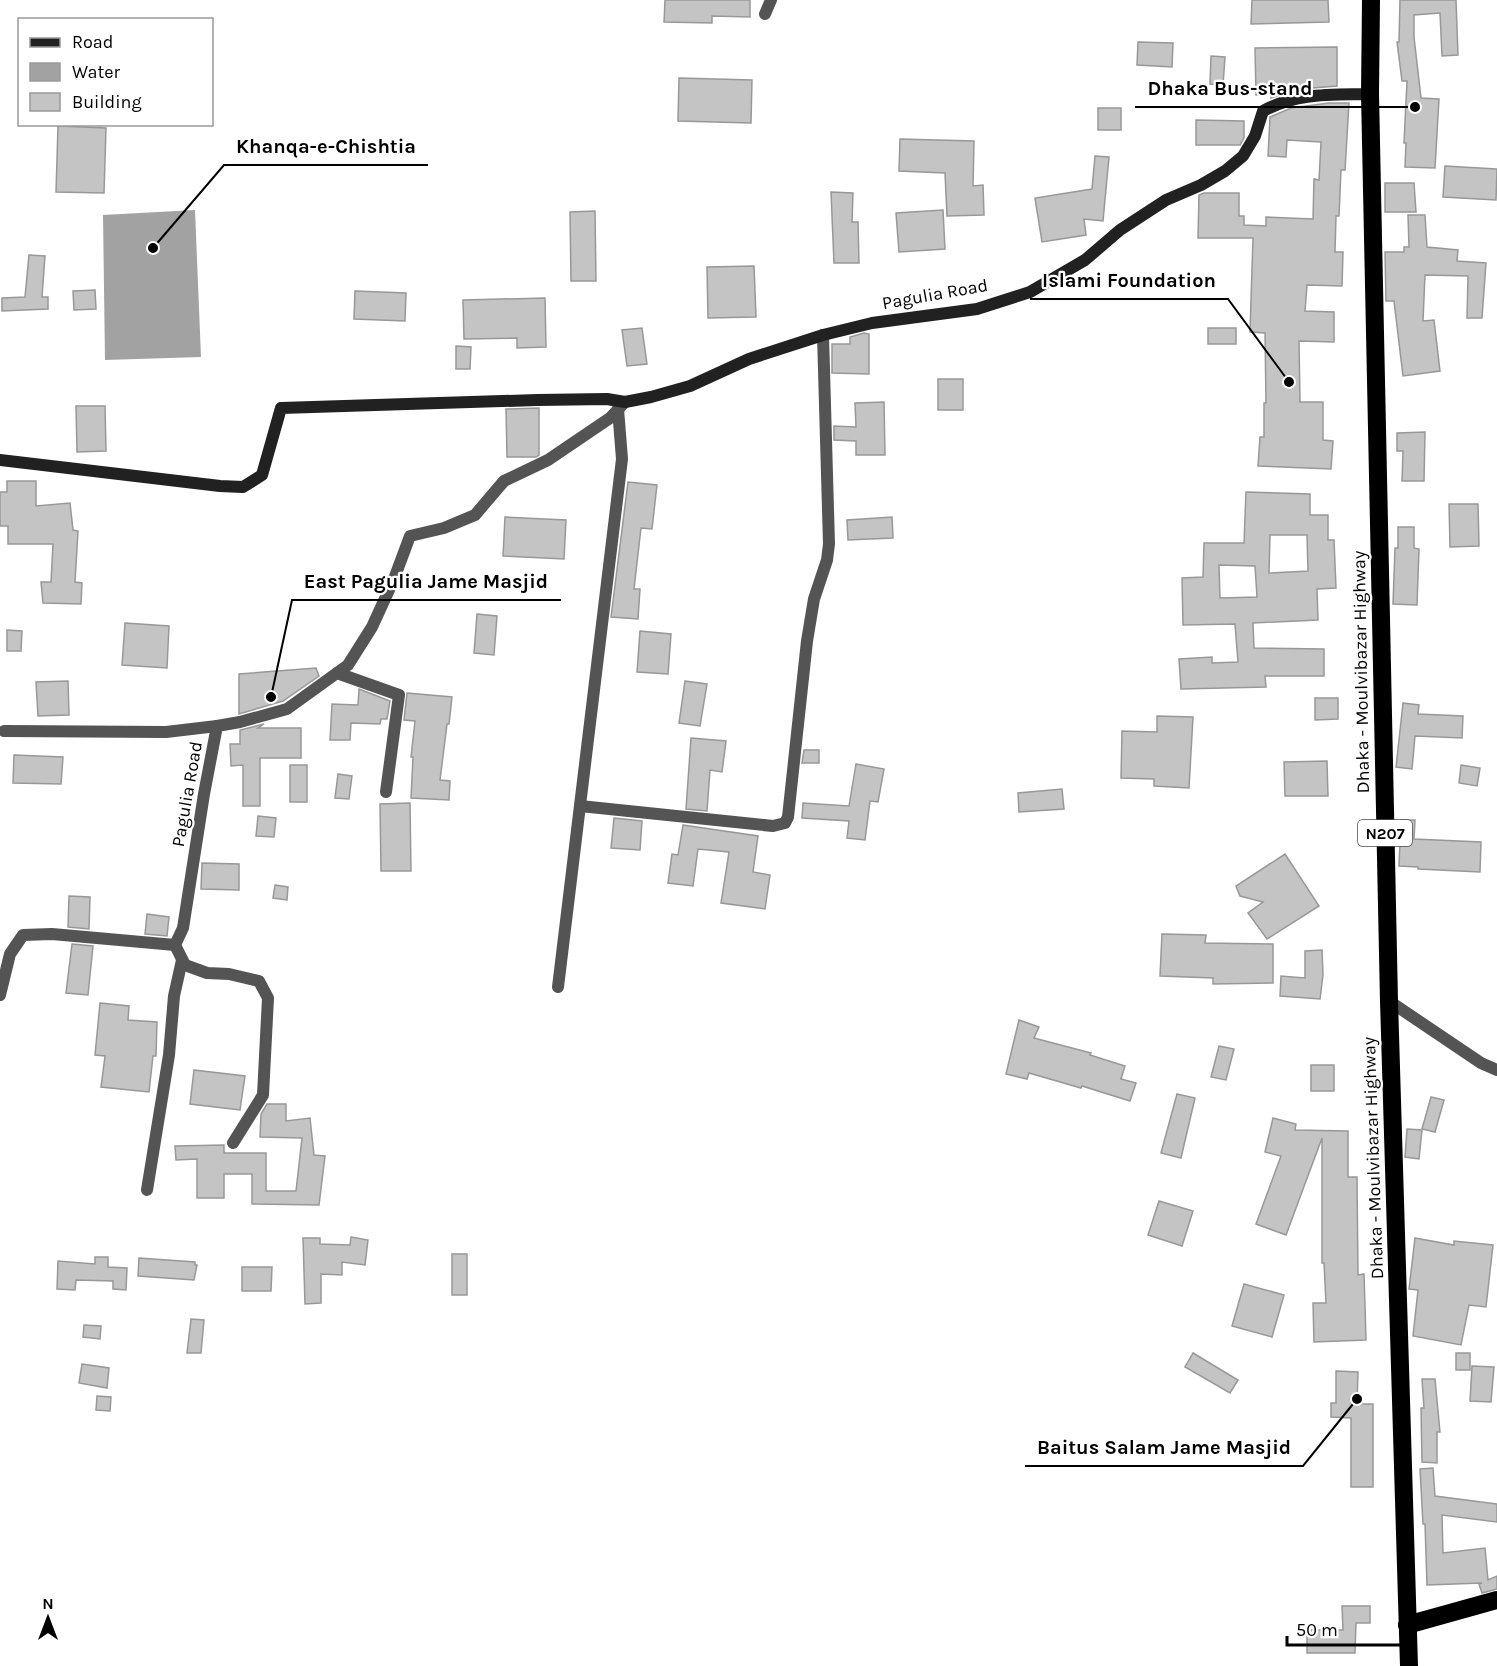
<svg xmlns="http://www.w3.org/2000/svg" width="1497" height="1666" font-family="Karla,sans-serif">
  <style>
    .water { fill: #a2a2a2 }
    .building { fill: #c4c4c4; stroke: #989898; stroke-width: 1.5; fill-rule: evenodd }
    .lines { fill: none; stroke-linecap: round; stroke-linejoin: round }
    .street { stroke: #545454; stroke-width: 12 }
    .secondary { stroke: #212121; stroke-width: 12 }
    .highway { stroke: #000; stroke-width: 18 }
    .labels { text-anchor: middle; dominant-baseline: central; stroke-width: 4.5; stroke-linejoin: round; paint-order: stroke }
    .shield { fill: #fff; stroke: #4c4c4c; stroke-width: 1.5 }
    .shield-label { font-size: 16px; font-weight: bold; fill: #000 }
    .street-label { font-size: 18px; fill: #000; stroke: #fff }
    .leader { fill: none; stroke: #000; stroke-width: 2 }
    .callout-dot { fill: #000; stroke: #fff; stroke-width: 2 }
    .callout-label { font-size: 20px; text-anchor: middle; font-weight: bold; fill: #000; stroke: #fff; stroke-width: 4.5; stroke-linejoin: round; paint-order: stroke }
  </style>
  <rect width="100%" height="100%" fill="#fff"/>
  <path class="water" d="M195 210 201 357 105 360 103 215Z"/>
  <g class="building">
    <path d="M665 0H750V17L712 16V23L664 22Z"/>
    <path d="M1252 0H1328L1329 22 1251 24Z"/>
    <path d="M1400 0H1456L1458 55 1442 56 1440 13 1414 15V37L1421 98 1439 99 1435 168 1405 167 1406 143H1404L1407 81H1402L1397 42H1399Z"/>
    <path d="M1138 42 1173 43 1172 67 1137 65Z"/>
    <path d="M1337 47V86L1300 89 1271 98V94L1256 95 1255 48Z"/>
    <path d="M1211 56 1225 57 1223 85 1210 84Z"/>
    <path d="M679 78 752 80 751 123 678 121Z"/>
    <path d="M1329 103H1349L1345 170H1341L1339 216H1336L1335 252H1343L1342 286 1307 285 1305 311 1334 312V342L1299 341 1300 402H1323V440L1333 441 1331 469 1258 466 1260 437H1264V403H1266L1265 333 1250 332 1253 238H1198L1199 195 1204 193H1239V216H1244V225L1266 226V217L1313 219 1314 179 1319 180 1321 142 1287 140 1286 157 1268 156 1270 117 1291 108Z"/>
    <rect x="1098" y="108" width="23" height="22"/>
    <path d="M1196 120 1244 121V138L1240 145H1196Z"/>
    <path d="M58 126 106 128 104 193 56 192Z"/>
    <path d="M900 139 974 141 973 186 983 185 984 215 947 216 945 173 899 171Z"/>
    <path d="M1095 156 1109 157 1103 221 1084 219 1086 235 1042 242 1035 198 1092 189Z"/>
    <path d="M1445 166 1497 169 1496 200 1443 197Z"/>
    <path d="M1385 183H1414L1416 212H1385Z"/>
    <path d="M831 192 853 193 852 222H858L859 263H834Z"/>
    <path d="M943 210 945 249 899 252 896 213Z"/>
    <path d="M595 211 596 281H571L570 212Z"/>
    <path d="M1408 215H1425L1427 247 1458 250 1457 261 1486 263 1482 318H1467L1468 276 1425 275 1423 321 1434 320 1440 371 1403 376 1394 301H1386L1385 252H1404V247H1409Z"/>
    <path d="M29 255 45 256 42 297H48V309L2 311V298L25 297Z"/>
    <path d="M754 266 756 317 708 318 707 267Z"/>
    <path d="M95 290 96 309 74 310 73 291Z"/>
    <path d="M355 291 406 293 405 321 354 319Z"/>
    <path d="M545 298 546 347 517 348V338L464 339 463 300Z"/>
    <path d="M642 328 647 364 627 366 622 330Z"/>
    <rect x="1208" y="328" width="28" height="16"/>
    <path d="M864 333 869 334V374L832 373V344H850V337Z"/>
    <path d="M456 346 471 347 470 369H456Z"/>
    <rect x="938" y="379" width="25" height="31"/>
    <path d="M884 402 885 455H856V441L834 440V426L856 427 855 403Z"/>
    <path d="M76 406H105L106 451 77 452Z"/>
    <path d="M539 408V455L536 457H507L506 409Z"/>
    <path d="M1425 432 1424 481H1402L1403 451H1397V433Z"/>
    <path d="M7 481H36V506L70 503 73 530 78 531 75 582 82 583 81 604 43 603 41 582H51L53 544H8V526H0V492H7Z"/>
    <path d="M628 482 657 485 652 529 641 528 634 589H640L638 619 611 617Z"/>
    <path d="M1246 492 1310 494V515H1328V540H1334L1336 588 1317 589 1318 620 1253 623 1254 648 1324 649V676H1265L1266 687 1181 689 1179 659 1212 657V663L1238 662 1235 624 1183 625 1182 578 1203 577 1204 543H1244ZM1270 535H1307L1308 571 1269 573ZM1219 565 1255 566 1257 597 1220 598Z"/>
    <path d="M1449 504H1478L1479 546 1450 547Z"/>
    <path d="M505 517 566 520 564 559 503 556Z"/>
    <path d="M892 517 893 538 848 540 847 520Z"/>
    <path d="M1398 527H1414V548L1419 549 1417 605 1393 604 1395 548H1398Z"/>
    <path d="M477 614 497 616 494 655 474 653Z"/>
    <path d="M125 623 169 626 167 668 122 665Z"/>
    <path d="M7 630 22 631 21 651H7Z"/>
    <path d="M640 631 671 634 668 674 637 672Z"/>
    <path d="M316 668 319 676 283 701 239 714V674Z"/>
    <path d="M68 681 69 715 38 716 36 682Z"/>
    <path d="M685 681 707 684 700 726 679 723Z"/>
    <path d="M359 689 390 701 387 719H381L380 724 351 723 350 740H330L332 704 358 705Z"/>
    <path d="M407 693 452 697 449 724H447L440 780 450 781 449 800 411 798 413 757H411L415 721 404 720Z"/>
    <path d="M1315 698H1338V719L1315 720Z"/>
    <path d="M1403 703 1419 705 1418 714 1463 716 1462 738 1415 736 1412 769 1396 767Z"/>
    <path d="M1157 716 1193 717 1189 788 1154 786V779L1121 778 1122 731 1157 732Z"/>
    <path d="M264 724 258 728H301V758H260V806H243V765L231 766 230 744H240V730Z"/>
    <path d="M691 738 726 741 722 772 710 770 707 811 686 809Z"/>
    <path d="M804 750H819V763H802Z"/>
    <path d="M14 755 63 757 61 784 13 783Z"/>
    <path d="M1327 761 1328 796H1285L1284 762Z"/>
    <path d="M856 764 884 769 878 802 870 801 865 840 847 838 849 821 802 818 803 803 849 806Z"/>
    <rect x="290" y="765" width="17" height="37"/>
    <path d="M1461 765 1480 768 1477 786 1459 783Z"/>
    <path d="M338 774 352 776 349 799 335 798Z"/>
    <path d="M1062 789 1064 809 1019 812 1018 793Z"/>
    <path d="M410 803 411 871H381L380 804Z"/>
    <path d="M258 816 276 818 274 837 256 836Z"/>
    <path d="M614 818 642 821 640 850 611 848Z"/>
    <path d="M1401 820H1415L1414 839 1481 842 1480 872 1418 869V867L1399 866Z"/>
    <path d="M683 825 758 836 753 872 770 875 765 909 721 903 729 852 698 849 693 886 668 883 672 854 678 855Z"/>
    <path d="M1285 854 1319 906 1267 939 1248 913 1263 902 1240 896 1236 886Z"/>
    <path d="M202 863 239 864V890L201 889Z"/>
    <path d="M275 885 288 887 287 900 273 898Z"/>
    <path d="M69 896 90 897 89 929 68 927Z"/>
    <path d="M147 914 169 917 167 936 145 934Z"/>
    <path d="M1162 934 1206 935 1205 943 1273 944V983L1213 984V978L1160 976Z"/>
    <path d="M72 944 93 946 88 995 66 993Z"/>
    <path d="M1322 950 1323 975 1320 999 1280 996 1281 976 1305 978V951Z"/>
    <path d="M100 1003 129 1006 128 1020 157 1022 156 1056H153L149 1092 101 1087 105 1056 95 1055Z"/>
    <path d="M1019 1020 1039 1027 1034 1038 1091 1053 1090 1055 1125 1066 1121 1079 1136 1083 1130 1101 1082 1086 1081 1088 1029 1073 1027 1079 1006 1074Z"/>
    <path d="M1219 1046 1234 1049 1226 1080 1211 1077Z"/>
    <rect x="1311" y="1065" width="23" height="26"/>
    <path d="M194 1070 245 1076 240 1110 190 1104Z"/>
    <path d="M1177 1094 1195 1098 1181 1158 1161 1153Z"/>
    <path d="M1431 1097 1444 1100 1435 1132 1422 1129Z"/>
    <path d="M267 1104H286V1121L310 1118 314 1155 325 1156 319 1205 252 1204V1174H224V1198H197V1159L176 1160 175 1146 224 1145V1153H266V1191H296L302 1138 260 1137 261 1114Z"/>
    <path d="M1273 1118 1296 1124 1295 1130 1348 1131V1177H1357L1358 1275 1364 1274 1366 1340 1314 1342 1313 1303H1326L1324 1263H1322V1138L1286 1235 1256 1224 1281 1156 1265 1152Z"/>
    <path d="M1407 1129 1422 1130 1419 1159 1405 1157Z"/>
    <path d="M1159 1201 1193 1211 1182 1246 1148 1235Z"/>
    <path d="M351 1237 368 1240 365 1265 342 1262V1275L321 1274V1303L305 1304 303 1238H320V1244L350 1245Z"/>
    <path d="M1415 1238 1454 1245V1241L1493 1245 1486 1307 1469 1305 1461 1345 1413 1336 1418 1290 1409 1289Z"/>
    <rect x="452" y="1254" width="15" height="41"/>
    <path d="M95 1257H108V1267L127 1268 126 1290 113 1289V1281L76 1280 75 1290 57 1289 58 1261 95 1264Z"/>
    <path d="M139 1258 195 1262V1265H197L194 1280 138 1276Z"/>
    <path d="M242 1267H272L271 1291H242Z"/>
    <path d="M1244 1284 1284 1295 1272 1337 1232 1326Z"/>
    <path d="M191 1319 204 1320 201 1353H187Z"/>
    <path d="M84 1325 101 1326 100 1339 83 1337Z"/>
    <path d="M1193 1353 1238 1380 1230 1393 1185 1367Z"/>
    <rect x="1456" y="1353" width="14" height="17"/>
    <path d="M82 1364 109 1368 107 1388 79 1383Z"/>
    <path d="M1472 1366 1494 1367 1491 1402 1470 1401Z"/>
    <path d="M1336 1371 1358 1372 1357 1404H1373V1487H1351V1418L1331 1417V1403H1336Z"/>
    <path d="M1422 1379H1435L1440 1432H1437V1463L1422 1462 1421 1408H1424Z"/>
    <path d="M97 1396 111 1397 110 1411 96 1410Z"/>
    <path d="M1433 1468 1435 1496 1497 1504V1522L1442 1515 1443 1553 1485 1548 1488 1580 1497 1576V1589L1482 1593 1479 1584 1482 1583 1427 1585 1425 1524H1423L1420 1469Z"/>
    <path d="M1342 1606H1370V1623H1356L1355 1653H1307V1630H1343Z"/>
  </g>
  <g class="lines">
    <g class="street">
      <path d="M765 14 771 0"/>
      <path d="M337 673 399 695 386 792"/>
      <path d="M4 731 166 732 217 726"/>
      <path d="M580 806 773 826 785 823 788 817 807 641 814 599 827 560 829 544 823 335"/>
      <path d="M175 945 185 965 207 973 229 974 259 981 268 998 263 1095 233 1143"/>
      <path d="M558 987 622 459 618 409"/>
      <path d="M0 995 10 954 23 935 52 934 175 945 183 928 204 794 217 726 240 722 287 709 348 665 372 627 394 579 410 536 444 528 475 515 504 481 548 460 610 418 625 402"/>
      <path d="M1389 1001 1481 1063 1497 1070"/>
      <path d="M147 1190 169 1055 174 996 182 960"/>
    </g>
    <path class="secondary" d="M0 460 220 486 243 487 262 475 281 408 537 400 607 399 625 402 651 397 690 386 749 359 823 335 872 323 977 309 1030 292 1085 260 1120 230 1166 200 1201 185 1225 171 1243 156 1255 136 1263 111C1298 92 1332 95 1370 94"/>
    <g class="highway">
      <path d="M1371 0 1370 94 1389 1001 1409 1666"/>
      <path d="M1407 1625 1497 1600"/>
    </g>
  </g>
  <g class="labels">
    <rect class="shield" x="1358" y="820" width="54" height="26" rx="4.5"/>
    <g class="shield-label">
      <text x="1385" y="833">N207</text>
    </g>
    <g class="street-label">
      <text transform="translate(935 294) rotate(-10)">Pagulia Road</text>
      <text transform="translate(1361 672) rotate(-91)">Dhaka - Moulvibazar Highway</text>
      <text transform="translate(187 794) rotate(-80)">Pagulia Road</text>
      <text transform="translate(1373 1158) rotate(-92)">Dhaka - Moulvibazar Highway</text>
    </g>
  </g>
  <path class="leader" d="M1415 107L1324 107H1135M153 248L224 165H428M1289 382L1228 299H1030M271 697L292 600H561M1357 1399L1303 1466H1025"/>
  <g class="callout-dot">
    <circle cx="1415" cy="107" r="6"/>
    <circle cx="153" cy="248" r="6"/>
    <circle cx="1289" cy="382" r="6"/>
    <circle cx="271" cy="697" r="6"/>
    <circle cx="1357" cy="1399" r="6"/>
  </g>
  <g class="callout-label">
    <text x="1230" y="95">Dhaka Bus-stand</text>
    <text x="326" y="153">Khanqa-e-Chishtia</text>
    <text x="1129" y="287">Islami Foundation</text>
    <text x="426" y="588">East Pagulia Jame Masjid</text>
    <text x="1164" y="1454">Baitus Salam Jame Masjid</text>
  </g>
  <rect x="18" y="18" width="195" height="108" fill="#ffffff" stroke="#999999" stroke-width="1.5"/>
  <rect x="30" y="38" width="30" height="9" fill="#212121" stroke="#999999" stroke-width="1.5"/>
  <text x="72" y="48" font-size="18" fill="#000000">Road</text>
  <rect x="30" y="63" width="30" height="18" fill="#a2a2a2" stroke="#999999" stroke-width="1.5"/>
  <text x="72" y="78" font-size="18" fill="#000000">Water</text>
  <rect x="30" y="93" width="30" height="18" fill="#c4c4c4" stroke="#999999" stroke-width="1.5"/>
  <text x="72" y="108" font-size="18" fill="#000000">Building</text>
  <g transform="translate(48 1618)" stroke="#ffffff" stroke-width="4.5" paint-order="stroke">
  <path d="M0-4.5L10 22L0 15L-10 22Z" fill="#000000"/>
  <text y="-9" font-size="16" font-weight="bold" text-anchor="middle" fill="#000000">N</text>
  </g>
  <path d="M1287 1636v9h124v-9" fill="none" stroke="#000000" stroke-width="3"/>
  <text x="1296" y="1636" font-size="18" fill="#000000" stroke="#ffffff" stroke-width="4.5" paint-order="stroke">50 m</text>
</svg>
